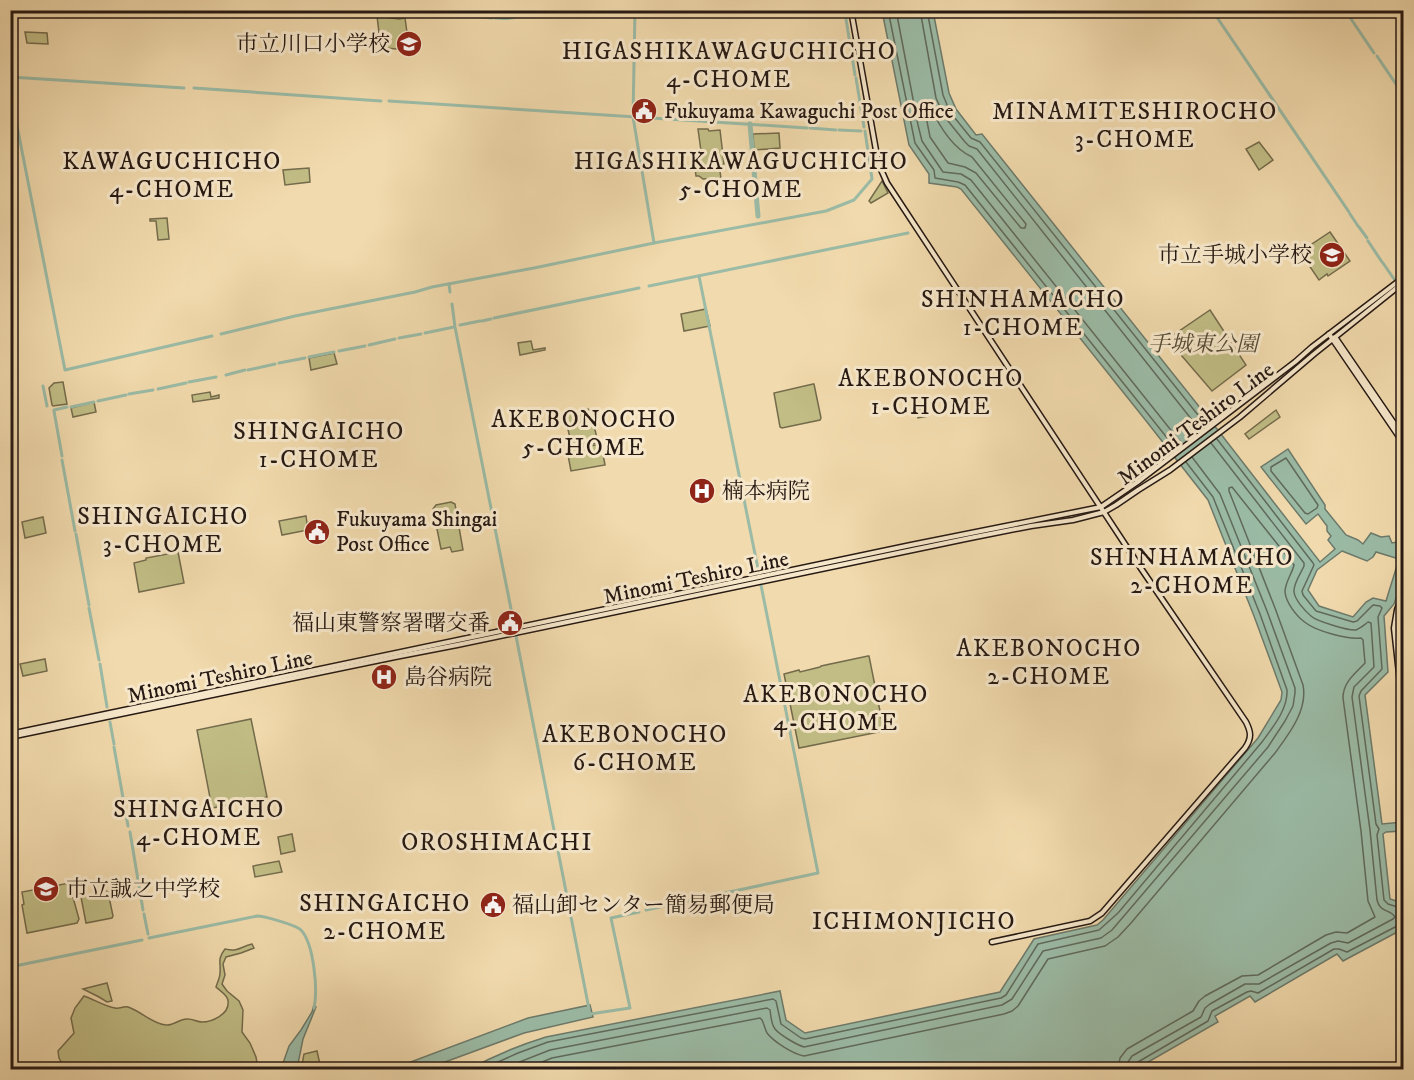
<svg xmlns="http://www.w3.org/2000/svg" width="1414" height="1080" font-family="'IM FELL DW Pica','Noto Serif JP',serif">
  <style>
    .green { fill: #c1bd85; stroke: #746b4c; stroke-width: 1.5 }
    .water { fill: #9bbba6; stroke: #6c7a6b; stroke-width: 1.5; fill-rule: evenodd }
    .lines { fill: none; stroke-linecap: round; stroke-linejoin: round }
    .shore { stroke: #606a5c; stroke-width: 1.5 }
    .canal { stroke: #9bbba6; stroke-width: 3 }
    .river { stroke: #9bbba6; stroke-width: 5 }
    .secondary-casing { stroke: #261913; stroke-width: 7 }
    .secondary { stroke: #f6e7ca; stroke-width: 4 }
    .labels { text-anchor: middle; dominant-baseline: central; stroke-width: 6; stroke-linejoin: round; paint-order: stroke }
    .poi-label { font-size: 22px; fill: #261913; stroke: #f6e7ca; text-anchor: start }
    .park-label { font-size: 22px; font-style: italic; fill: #544a35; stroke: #f6e7ca }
    .street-label { font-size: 22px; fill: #261913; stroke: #f6e7ca }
    .neighbourhood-label { font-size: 24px; letter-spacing: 1.5px; fill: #261913; stroke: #f6e7ca }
  </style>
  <rect width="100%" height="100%" fill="#f1daad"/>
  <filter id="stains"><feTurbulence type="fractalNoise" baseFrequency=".00333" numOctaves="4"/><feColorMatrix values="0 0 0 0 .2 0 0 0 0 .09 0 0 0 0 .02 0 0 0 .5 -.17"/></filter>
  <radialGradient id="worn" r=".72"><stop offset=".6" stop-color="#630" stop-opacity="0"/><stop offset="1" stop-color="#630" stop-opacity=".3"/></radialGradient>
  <g class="green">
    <path d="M377 16 399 19 405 18 409 47 397 49 385 48 384 45H382L380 41Z"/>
    <path d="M25 32 47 33 48 44 27 43Z"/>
    <path d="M698 129H708L709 131 720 130 724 164 719 165 721 178 703 179 699 176H696L693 152 701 151Z"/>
    <path d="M779 133 780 148 754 150 753 134Z"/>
    <path d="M1259 142 1273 160 1259 170 1246 149Z"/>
    <path d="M309 168 310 182 285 185 283 170Z"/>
    <path d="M882 181 888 193 871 203 869 201Z"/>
    <path d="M167 218 169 239 158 240 156 221H150V219Z"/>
    <path d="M1330 232 1350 261 1328 276 1327 274 1319 280 1300 252Z"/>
    <path d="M706 309 710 326 684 331 681 314Z"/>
    <path d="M1210 310 1246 365 1212 391 1169 341V338Z"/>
    <path d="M531 341 533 350 545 348V350L520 355 518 343Z"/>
    <path d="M334 353 337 364 311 370 309 358Z"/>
    <path d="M63 382 67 404 53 406 52 405 49 388 54 383Z"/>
    <path d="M813 384H814L821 418 820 420 782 428 780 427 774 393Z"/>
    <path d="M210 392 211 397 219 395V398L193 402 192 395Z"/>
    <path d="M94 402 96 412 73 417 71 408Z"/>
    <path d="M926 404 929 416 918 418 915 406Z"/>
    <path d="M588 409 591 412 598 443 572 448 565 415Z"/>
    <path d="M1276 410 1280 417 1249 439 1245 434Z"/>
    <path d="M601 444 605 465 571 471 567 450Z"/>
    <path d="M451 502 455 504 463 550 452 552 450 547 441 549 433 509 436 505Z"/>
    <path d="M306 516 308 530 282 535 279 521Z"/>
    <path d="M43 517 46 533 25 538 22 522Z"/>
    <path d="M178 552 184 583 139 592 134 563 146 560V558Z"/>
    <path d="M868 656H869L884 731 799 748 784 674 799 670 800 672 820 667 821 666Z"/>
    <path d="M45 659 47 671 23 676 20 664Z"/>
    <path d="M251 719 267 797 212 808 197 730Z"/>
    <path d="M292 834 295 851 281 854 278 837Z"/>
    <path d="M279 861 282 872 255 877 253 866Z"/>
    <path d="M69 883 79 919 77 923 27 933 22 905 24 904 22 892Z"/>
    <path d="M106 891 108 892 113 916 112 918 86 923 81 897Z"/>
    <path d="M252 944 254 948 241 953 226 957 223 964 225 975 222 984 227 991 239 1001 243 1010 242 1032 250 1043 256 1057 258 1069H65L59 1058 58 1051 74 1033 71 1018 75 1008 84 996C93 999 106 1007 115 1008 120 1009 123 1006 128 1007 141 1011 152 1024 166 1025 174 1026 180 1018 188 1019 193 1019 197 1022 202 1022 212 1022 230 1014 228 1001 228 995 220 991 216 987 217 983 220 978 220 973 221 963 217 959 225 949 239 952 240 947 252 944Z"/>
    <path d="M107 983 112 1001 107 1002 99 997 83 989Z"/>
    <path d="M317 1051 321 1069H301L304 1054Z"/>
  </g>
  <g class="water">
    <path d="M882 11H933L949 93 956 109 976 135 982 134 1217 429 1320 562 1335 549 1328 540 1331 536 1327 531V526L1318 514 1306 524 1261 467 1288 449 1325 505V509L1346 535 1358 540 1363 544 1371 533 1381 537 1389 536 1392 543 1403 541V577L1394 604 1384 616 1388 672 1365 695 1382 824 1403 822V831L1386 832 1383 834 1390 899 1403 903V929L1343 961 1337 954 1255 1002 1250 996 1215 1016 1218 1022 1136 1069 468 1070C493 1056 520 1045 546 1037L780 991 786 1020 805 1033 1000 992 1034 939 1097 925 1103 920 1258 738 1281 700 1282 692 1254 616 1208 500 1147 422 961 189 957 187 929 183V174L909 145ZM1342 551 1367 561 1373 557 1376 552 1399 559 1386 601 1373 598 1366 602 1353 617 1319 606 1308 590 1317 570Z"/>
    <path d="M314 1005 316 1007 303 1039 297 1069H281L289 1046 301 1030 312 1012Z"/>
    <path d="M590 1005 593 1017 524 1033 426 1069H392L528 1018Z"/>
  </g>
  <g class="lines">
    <g class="shore">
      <path d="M888 10 915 143 934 170 935 178 958 182 965 185 1176 449"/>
      <path d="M896 10 918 125 922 141 943 172 961 174 971 180 1182 444"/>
      <path d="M920 10 936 98 944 116 965 142 969 146 977 149 1200 430"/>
      <path d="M927 10 943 95 950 112 971 138 980 142 1206 425"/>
      <path d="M927 103 929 104C938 124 952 148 972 157L1026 224 1025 228H1021L976 173 965 167 948 163 930 137 924 106V104Z"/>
      <path d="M1217 439 1313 563 1314 565 1302 591 1303 595 1316 611 1353 622 1357 621 1373 605 1380 606 1382 608 1378 617 1382 669 1361 691 1359 696 1376 824 1379 829 1377 835 1384 900 1388 904 1404 909"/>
      <path d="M1286 458 1318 505 1317 508 1308 514 1305 513 1271 471V467Z"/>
      <path d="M480 1070 518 1053 548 1042 773 999 776 1001 781 1024 801 1038 805 1039 1001 998 1006 995 1038 944 1099 930 1118 913 1262 742C1273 727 1288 709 1287 690L1260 614 1213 497 1186 462"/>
      <path d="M499 1070 550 1050 767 1008 770 1010C771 1016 771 1024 775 1029 780 1035 797 1045 804 1047L1002 1005 1012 999 1043 951 1101 938 1112 930 1268 747 1285 721 1293 706 1295 693V688L1267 611 1220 494 1192 457"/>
      <path d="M522 1070 552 1058 760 1018 762 1020C764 1024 765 1029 767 1033 774 1042 793 1054 804 1056L1004 1014 1012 1011 1018 1006 1048 959 1105 946 1118 937 1131 923 1275 753C1289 734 1308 710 1303 685L1275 608 1229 491V488L1232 487 1294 565C1292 574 1285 582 1285 592 1286 603 1297 617 1306 623 1316 631 1349 640 1361 638L1363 640 1365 663C1355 674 1343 682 1343 698L1361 831 1368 901 1375 917 1347 933 1336 932 1326 935 1258 975 1242 976 1205 996 1199 1001 1193 1011 1127 1049 1120 1058 1118 1070"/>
      <path d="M1127 1070 1128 1062 1132 1056 1201 1017 1205 1008 1210 1004 1245 984H1259L1331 943 1338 941 1348 943 1393 919 1395 917C1390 909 1380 913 1377 900L1370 830 1352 697 1354 687 1374 667 1371 623 1368 622C1364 625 1361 628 1356 630 1349 631 1316 621 1311 616 1305 611 1295 600 1294 592 1293 584 1301 573 1304 566V563L1211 443"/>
      <path d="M1134 1070 1135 1065 1138 1062 1208 1021 1212 1011 1247 992 1251 991 1258 993 1334 949H1339L1347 952 1399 925 1404 924"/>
    </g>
    <g class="canal">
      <path d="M415 10 430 12"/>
      <path d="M635 10 633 117 654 243"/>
      <path d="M844 10 845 16"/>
      <path d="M1212 10 1349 212"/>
      <path d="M1345 10 1374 53"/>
      <path d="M434 12 492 18"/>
      <path d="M495 18C508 19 518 19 528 10"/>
      <path d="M846 19 855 75"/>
      <path d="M1377 56 1404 96"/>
      <path d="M10 77 184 88"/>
      <path d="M856 78 864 127"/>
      <path d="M194 88 381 101"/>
      <path d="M10 90 65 370 212 336"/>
      <path d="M389 101 807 128"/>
      <path d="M810 128 836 130"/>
      <path d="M839 130 861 131"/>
      <path d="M1350 214 1358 226"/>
      <path d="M1359 227 1367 238"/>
      <path d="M1368 241 1382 262"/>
      <path d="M1383 263 1394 279"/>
      <path d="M699 276 759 574"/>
      <path d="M449 284 450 292"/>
      <path d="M649 286 908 233"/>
      <path d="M452 304 455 327 514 624"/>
      <path d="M494 318 639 288"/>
      <path d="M482 321 491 319"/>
      <path d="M460 325 480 321"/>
      <path d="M425 333 454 327"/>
      <path d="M221 334 295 316 415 292 432 287 534 268 654 243 826 211 854 200 872 179 865 131"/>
      <path d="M399 338 421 334"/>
      <path d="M369 345 395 339"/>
      <path d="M339 351 365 346"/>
      <path d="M309 357 334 352"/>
      <path d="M279 363 305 358"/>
      <path d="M248 370 275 364"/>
      <path d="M226 375 245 370"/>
      <path d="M189 382 216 377"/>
      <path d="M43 386 47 406"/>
      <path d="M158 389 186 383"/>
      <path d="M129 394 153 390"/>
      <path d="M98 401 126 395"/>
      <path d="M71 407 94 402"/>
      <path d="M54 410 67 407"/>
      <path d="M54 411 62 456"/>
      <path d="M62 460 75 531"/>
      <path d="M76 534 89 605"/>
      <path d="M89 608 99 660"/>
      <path d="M516 636 589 1009"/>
      <path d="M100 664 107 707"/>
      <path d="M110 722 114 744"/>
      <path d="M114 747 128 826"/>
      <path d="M130 832 143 910"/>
      <path d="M646 910 818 873 761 585"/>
      <path d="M144 914 148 934"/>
      <path d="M149 938 257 916C264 916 296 925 301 930 314 944 318 990 314 1008"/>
      <path d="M10 967 142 940"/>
      <path d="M590 1014 630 1008 611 918 639 912"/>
    </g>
    <path class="river" d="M750 124 758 216"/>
    <g class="secondary-casing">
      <g id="secondary">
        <path d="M851 10 877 156 879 165 887 183 1138 564 1246 722C1251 732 1252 738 1245 748L1102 913 1090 921 992 942"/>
        <path d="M1329 334 1404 444"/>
        <path d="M1335 337 1404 438"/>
        <path d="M1404 590 1397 610 1394 628 1404 719"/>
        <path d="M1404 601C1394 629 1401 657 1404 686"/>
        <path d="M10 734 911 545 1101 507 1139 481 1295 362 1312 347 1404 277"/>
        <path d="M10 737 395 657 457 645 970 538 1031 526 1073 520 1104 512 1116 505 1138 490 1170 470 1240 417 1314 354 1404 282"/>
      </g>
    </g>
    <use href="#secondary" class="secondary"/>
  </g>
  <defs>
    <g id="school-disc" transform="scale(1.35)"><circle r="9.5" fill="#8f2418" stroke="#f6e7ca"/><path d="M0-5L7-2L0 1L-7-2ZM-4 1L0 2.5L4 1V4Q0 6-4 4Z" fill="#fff"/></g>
    <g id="civic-disc" transform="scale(1.35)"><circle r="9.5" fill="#8f2418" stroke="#f6e7ca"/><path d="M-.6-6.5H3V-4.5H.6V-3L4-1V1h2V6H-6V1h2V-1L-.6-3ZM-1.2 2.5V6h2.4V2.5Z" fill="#fff"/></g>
    <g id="hospital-disc" transform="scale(1.35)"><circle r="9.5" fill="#8f2418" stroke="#f6e7ca"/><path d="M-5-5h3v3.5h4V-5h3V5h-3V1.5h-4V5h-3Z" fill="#fff"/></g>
  </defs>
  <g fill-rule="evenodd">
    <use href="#school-disc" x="409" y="44"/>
    <use href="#civic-disc" x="644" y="111"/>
    <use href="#school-disc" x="1332" y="255"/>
    <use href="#hospital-disc" x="702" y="491"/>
    <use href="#civic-disc" x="317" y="532"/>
    <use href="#civic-disc" x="510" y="623"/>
    <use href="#hospital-disc" x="384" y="677"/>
    <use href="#school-disc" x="46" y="889"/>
    <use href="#civic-disc" x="493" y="905"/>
  </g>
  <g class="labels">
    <g class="poi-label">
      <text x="390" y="44" text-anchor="end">市立川口小学校</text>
      <text x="664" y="111">Fukuyama Kawaguchi Post Office</text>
      <text x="1312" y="255" text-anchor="end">市立手城小学校</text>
      <text x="722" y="491">楠本病院</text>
      <text x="336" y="519">Fukuyama Shingai<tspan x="336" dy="25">Post Office</tspan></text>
      <text x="490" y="623" text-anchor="end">福山東警察署曙交番</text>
      <text x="404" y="677">島谷病院</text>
      <text x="66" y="889">市立誠之中学校</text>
      <text x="512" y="905">福山卸センター簡易郵便局</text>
    </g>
    <g class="park-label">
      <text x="1203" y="344">手城東公園</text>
    </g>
    <g class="street-label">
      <text transform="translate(1196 424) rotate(-37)">Minomi Teshiro Line</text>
      <text transform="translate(696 578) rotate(-12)">Minomi Teshiro Line</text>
      <text transform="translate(220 677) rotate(-12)">Minomi Teshiro Line</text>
    </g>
    <g class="neighbourhood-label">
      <text x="729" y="52">HIGASHIKAWAGUCHICHO<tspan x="729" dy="28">4-CHOME</tspan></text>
      <text x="1135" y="112">MINAMITESHIROCHO<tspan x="1135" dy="28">3-CHOME</tspan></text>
      <text x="172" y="162">KAWAGUCHICHO<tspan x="172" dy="28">4-CHOME</tspan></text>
      <text x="741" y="162">HIGASHIKAWAGUCHICHO<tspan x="741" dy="28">5-CHOME</tspan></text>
      <text x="1023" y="300">SHINHAMACHO<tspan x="1023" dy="28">1-CHOME</tspan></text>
      <text x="931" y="379">AKEBONOCHO<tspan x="931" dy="28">1-CHOME</tspan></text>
      <text x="584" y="420">AKEBONOCHO<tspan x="584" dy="28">5-CHOME</tspan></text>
      <text x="319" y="432">SHINGAICHO<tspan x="319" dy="28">1-CHOME</tspan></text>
      <text x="163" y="517">SHINGAICHO<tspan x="163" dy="28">3-CHOME</tspan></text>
      <text x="1192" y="558">SHINHAMACHO<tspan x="1192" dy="28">2-CHOME</tspan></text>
      <text x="1049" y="649">AKEBONOCHO<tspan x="1049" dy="28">2-CHOME</tspan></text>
      <text x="836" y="695">AKEBONOCHO<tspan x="836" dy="28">4-CHOME</tspan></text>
      <text x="635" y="735">AKEBONOCHO<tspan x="635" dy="28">6-CHOME</tspan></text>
      <text x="199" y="810">SHINGAICHO<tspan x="199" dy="28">4-CHOME</tspan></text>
      <text x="497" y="843">OROSHIMACHI</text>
      <text x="385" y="904">SHINGAICHO<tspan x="385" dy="28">2-CHOME</tspan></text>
      <text x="914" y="922">ICHIMONJICHO</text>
    </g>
  </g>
  <rect width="1414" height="1080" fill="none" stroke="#f1daad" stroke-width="36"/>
  <rect x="12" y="12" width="1390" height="1056" fill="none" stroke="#261913" stroke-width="3"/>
  <rect x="18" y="18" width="1378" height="1044" fill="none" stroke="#261913" stroke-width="1.5"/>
  <rect width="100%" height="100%" filter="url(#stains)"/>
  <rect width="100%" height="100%" fill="url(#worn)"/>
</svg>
